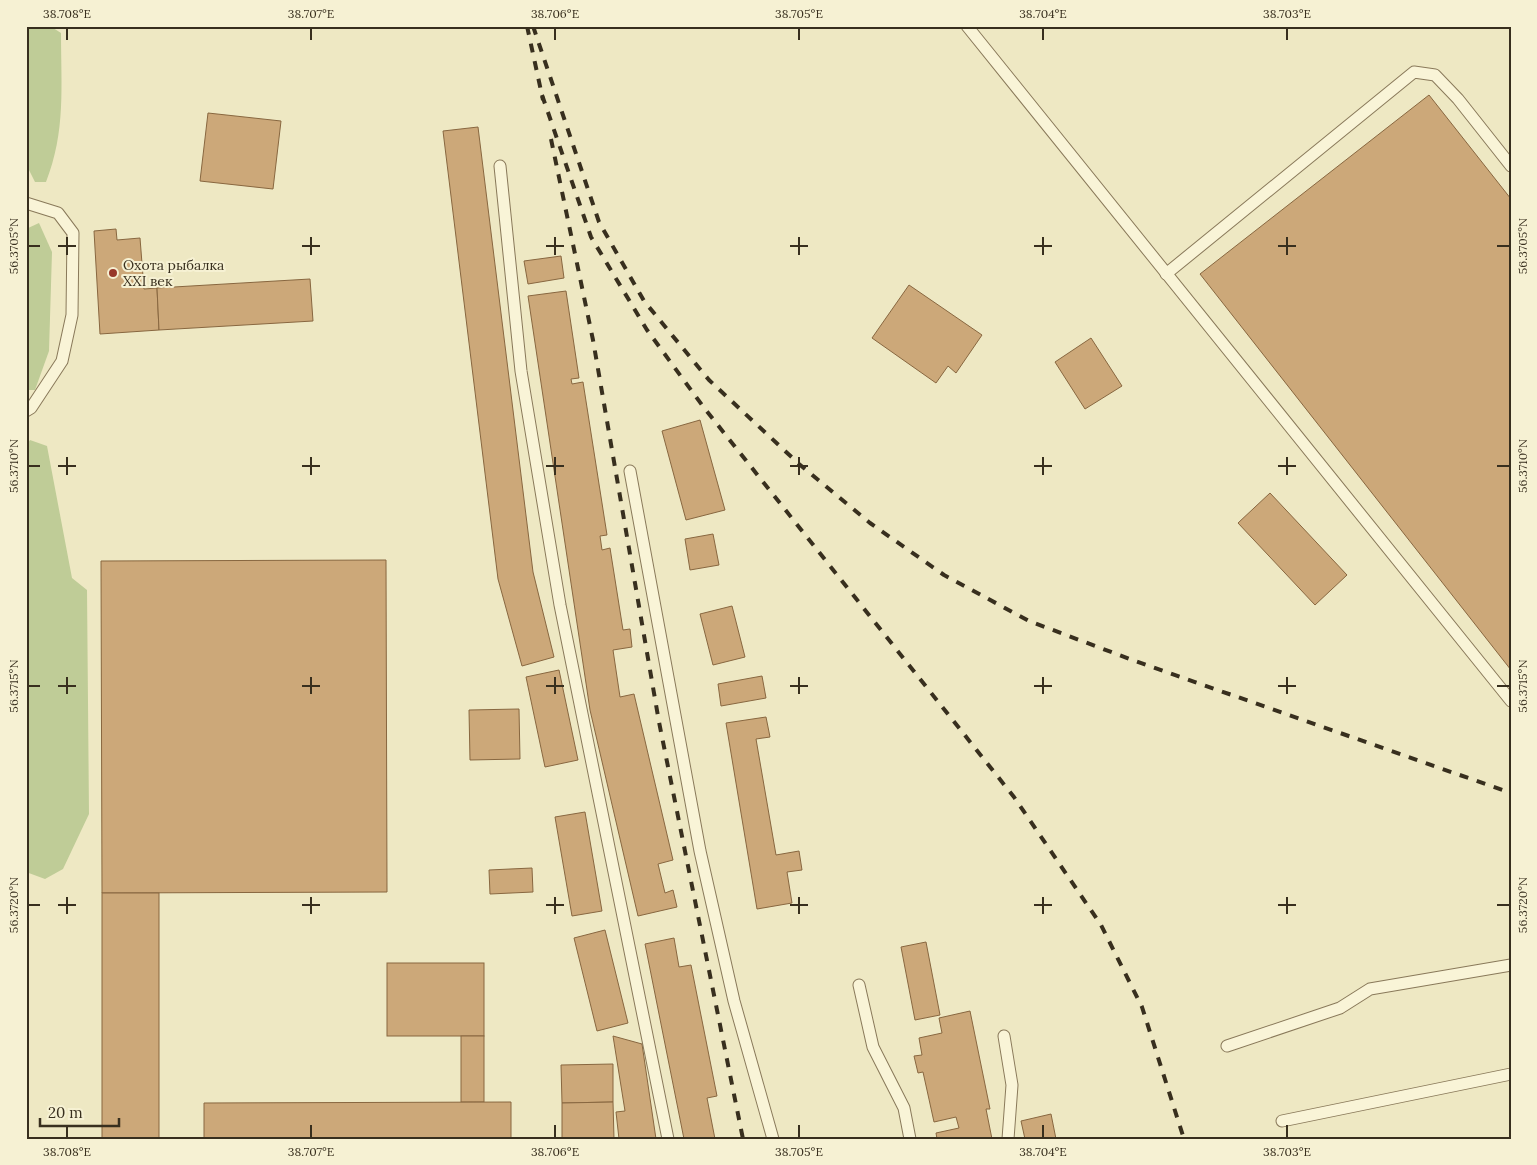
<svg xmlns="http://www.w3.org/2000/svg" width="1537" height="1165" font-family="Lora,serif">
  <style>
    .green { fill: #bfcc97 }
    .building { fill: #cca879; stroke: #886740 }
    .lines { fill: none; stroke-linecap: round; stroke-linejoin: round }
    .service-casing { stroke: #89795a; stroke-width: 13 }
    .service { stroke: #f9f4d7; stroke-width: 11 }
    .rail { stroke: #382f1e; stroke-width: 4; stroke-dasharray: 9 9; stroke-linecap: butt }
    .ticks { fill: none; stroke: #382f1e; stroke-width: 2 }
    .poi-dot { fill: #98392a; stroke: #f6f1d3; stroke-width: 2 }
    .labels { text-anchor: middle; dominant-baseline: central; stroke-width: 4; stroke-linejoin: round; paint-order: stroke }
    .poi-label { font-size: 14px; fill: #382f1e; stroke: #f6f1d3; text-anchor: start }
    .neatline { fill: none; stroke: #382f1e; stroke-width: 2 }
    .ticks-label { font-size: 12px; text-anchor: middle; fill: #382f1e }
  </style>
  <rect width="100%" height="100%" fill="#eee8c3"/>
  <g class="green">
    <path d="M33 26H50L61 33C61 86 66 131 46 182H35L26 164V31Z"/>
    <path d="M39 223 52 252 49 351 35 390H26V229Z"/>
    <path d="M30 440 47 446 72 578 87 590 89 814 63 869 45 879 26 872V446Z"/>
  </g>
  <g class="building">
    <path d="M1429 95 1511 199V670L1200 274Z"/>
    <path d="M208 113 281 121 273 189 200 181Z"/>
    <path d="M478 127 533 572 554 657 522 666 498 579 443 131Z"/>
    <path d="M116 229 117 240 140 238 144 289 157 288 159 330 100 334 94 231Z"/>
    <path d="M561 256 564 278 528 284 524 261Z"/>
    <path d="M310 279 313 321 159 330 157 288Z"/>
    <path d="M909 285 982 335 956 373 948 366 936 383 872 338Z"/>
    <path d="M566 291 579 378 571 379 572 384 583 382 607 535 600 536 602 550 610 548 623 630 630 629 632 647 613 650 620 697 634 694 673 860 658 864 665 893 673 890 677 907 638 916 590 710 528 296Z"/>
    <path d="M1091 338 1122 386 1085 409 1055 362Z"/>
    <path d="M700 420 725 510 686 520 662 431Z"/>
    <path d="M1270 493 1347 575 1315 605 1238 523Z"/>
    <path d="M713 534 719 565 690 570 685 539Z"/>
    <path d="M386 560 387 892 102 893 101 561Z"/>
    <path d="M732 606 745 657 713 665 700 614Z"/>
    <path d="M559 670 578 760 545 767 526 677Z"/>
    <path d="M762 676 766 698 721 706 718 684Z"/>
    <path d="M519 709 520 759 470 760 469 710Z"/>
    <path d="M766 717 770 737 756 739 776 855 799 851 802 870 787 872 792 903 757 909 726 723Z"/>
    <path d="M585 812 602 911 572 916 555 817Z"/>
    <path d="M532 868 533 892 490 894 489 870Z"/>
    <rect x="102" y="893" width="57" height="246"/>
    <path d="M605 930 628 1023 597 1031 574 938Z"/>
    <path d="M674 938 679 967 691 965 717 1096 707 1098 715 1139H684L645 944Z"/>
    <path d="M926 942 940 1015 915 1020 901 947Z"/>
    <rect x="387" y="963" width="97" height="73"/>
    <path d="M970 1011 990 1109H986L992 1139H937L936 1133 959 1128 956 1117 934 1122 923 1072 918 1073 914 1056 922 1055 919 1038 942 1033 939 1018Z"/>
    <rect x="461" y="1036" width="23" height="66"/>
    <path d="M613 1036 642 1044 656 1139H619L616 1112 625 1111Z"/>
    <path d="M613 1064V1102L562 1103 561 1065Z"/>
    <path d="M511 1102V1139H204V1103Z"/>
    <path d="M613 1102 614 1139H562V1103Z"/>
    <path d="M1051 1114 1056 1139H1025L1021 1121Z"/>
  </g>
  <g class="lines">
    <g class="service-casing">
      <g id="service">
        <path d="M967 26 1511 701"/>
        <path d="M500 166 521 371 560 605 668 1139"/>
        <path d="M26 203 58 213 73 233 72 315 62 361 31 408 26 411"/>
        <path d="M1166 274 1414 72 1435 75 1458 99 1511 166"/>
        <path d="M630 471 700 851 734 1001 773 1139"/>
        <path d="M859 985 873 1047 904 1108 910 1139"/>
        <path d="M1004 1036 1012 1085 1008 1139"/>
        <path d="M1227 1046 1340 1008 1370 989 1511 965"/>
        <path d="M1282 1121 1511 1074"/>
      </g>
    </g>
    <use href="#service" class="service"/>
    <g class="rail">
      <path d="M527 26 543 100"/>
      <path d="M533 26 599 222 644 301 709 380 799 464 870 523 944 575 1029 621 1135 661 1511 793"/>
      <path d="M542 95 591 237 647 330 705 409 1014 797 1101 925 1142 1007 1184 1139"/>
      <path d="M551 139 593 340 659 722 743 1139"/>
    </g>
  </g>
  <path class="ticks" d="M67 28V40M311 28V40M555 28V40M799 28V40M1043 28V40M1287 28V40M67 237V255M311 237V255M555 237V255M799 237V255M1043 237V255M1287 237V255M28 246H40M58 246H76M302 246H320M546 246H564M790 246H808M1034 246H1052M1278 246H1296M1497 246H1510M67 457V475M311 457V475M555 457V475M799 457V475M1043 457V475M1287 457V475M28 466H40M58 466H76M302 466H320M546 466H564M790 466H808M1034 466H1052M1278 466H1296M1497 466H1510M67 677V694M311 677V694M555 677V694M799 677V694M1043 677V694M1287 677V694M28 686H40M58 686H76M302 686H320M546 686H564M790 686H808M1034 686H1052M1278 686H1296M1497 686H1510M67 897V914M311 897V914M555 897V914M799 897V914M1043 897V914M1287 897V914M28 905H40M58 905H76M302 905H320M546 905H564M790 905H808M1034 905H1052M1278 905H1296M1497 905H1510M67 1125V1138M311 1125V1138M555 1125V1138M799 1125V1138M1043 1125V1138M1287 1125V1138"/>
  <circle class="poi-dot" cx="113" cy="273" r="5"/>
  <g class="labels">
    <g class="poi-label">
      <text x="123" y="265">Охота рыбалка<tspan x="123" dy="16">XXI век</tspan></text>
    </g>
  </g>
  <rect width="1537" height="1165" fill="none" stroke="#f6f1d3" stroke-width="55"/>
  <path d="M40 1118v8h79v-8" fill="none" stroke="#382f1e" stroke-width="2.5"/>
  <text x="48" y="1118" font-size="15" fill="#382f1e" stroke="#f6f1d3" stroke-width="4" paint-order="stroke">20 m</text>
  <rect x="28" y="28" width="1482" height="1110" class="neatline"/>
  <g class="ticks-label">
    <text x="67" y="18">38.708°E</text>
    <text x="311" y="18">38.707°E</text>
    <text x="555" y="18">38.706°E</text>
    <text x="799" y="18">38.705°E</text>
    <text x="1043" y="18">38.704°E</text>
    <text x="1287" y="18">38.703°E</text>
    <text transform="translate(1523 246) rotate(-90)" y="4">56.3705°N</text>
    <text transform="translate(14 246) rotate(-90)" y="4">56.3705°N</text>
    <text transform="translate(1523 466) rotate(-90)" y="4">56.3710°N</text>
    <text transform="translate(14 466) rotate(-90)" y="4">56.3710°N</text>
    <text transform="translate(1523 686) rotate(-90)" y="4">56.3715°N</text>
    <text transform="translate(14 686) rotate(-90)" y="4">56.3715°N</text>
    <text transform="translate(1523 905) rotate(-90)" y="4">56.3720°N</text>
    <text transform="translate(14 905) rotate(-90)" y="4">56.3720°N</text>
    <text x="67" y="1156">38.708°E</text>
    <text x="311" y="1156">38.707°E</text>
    <text x="555" y="1156">38.706°E</text>
    <text x="799" y="1156">38.705°E</text>
    <text x="1043" y="1156">38.704°E</text>
    <text x="1287" y="1156">38.703°E</text>
  </g>
</svg>
